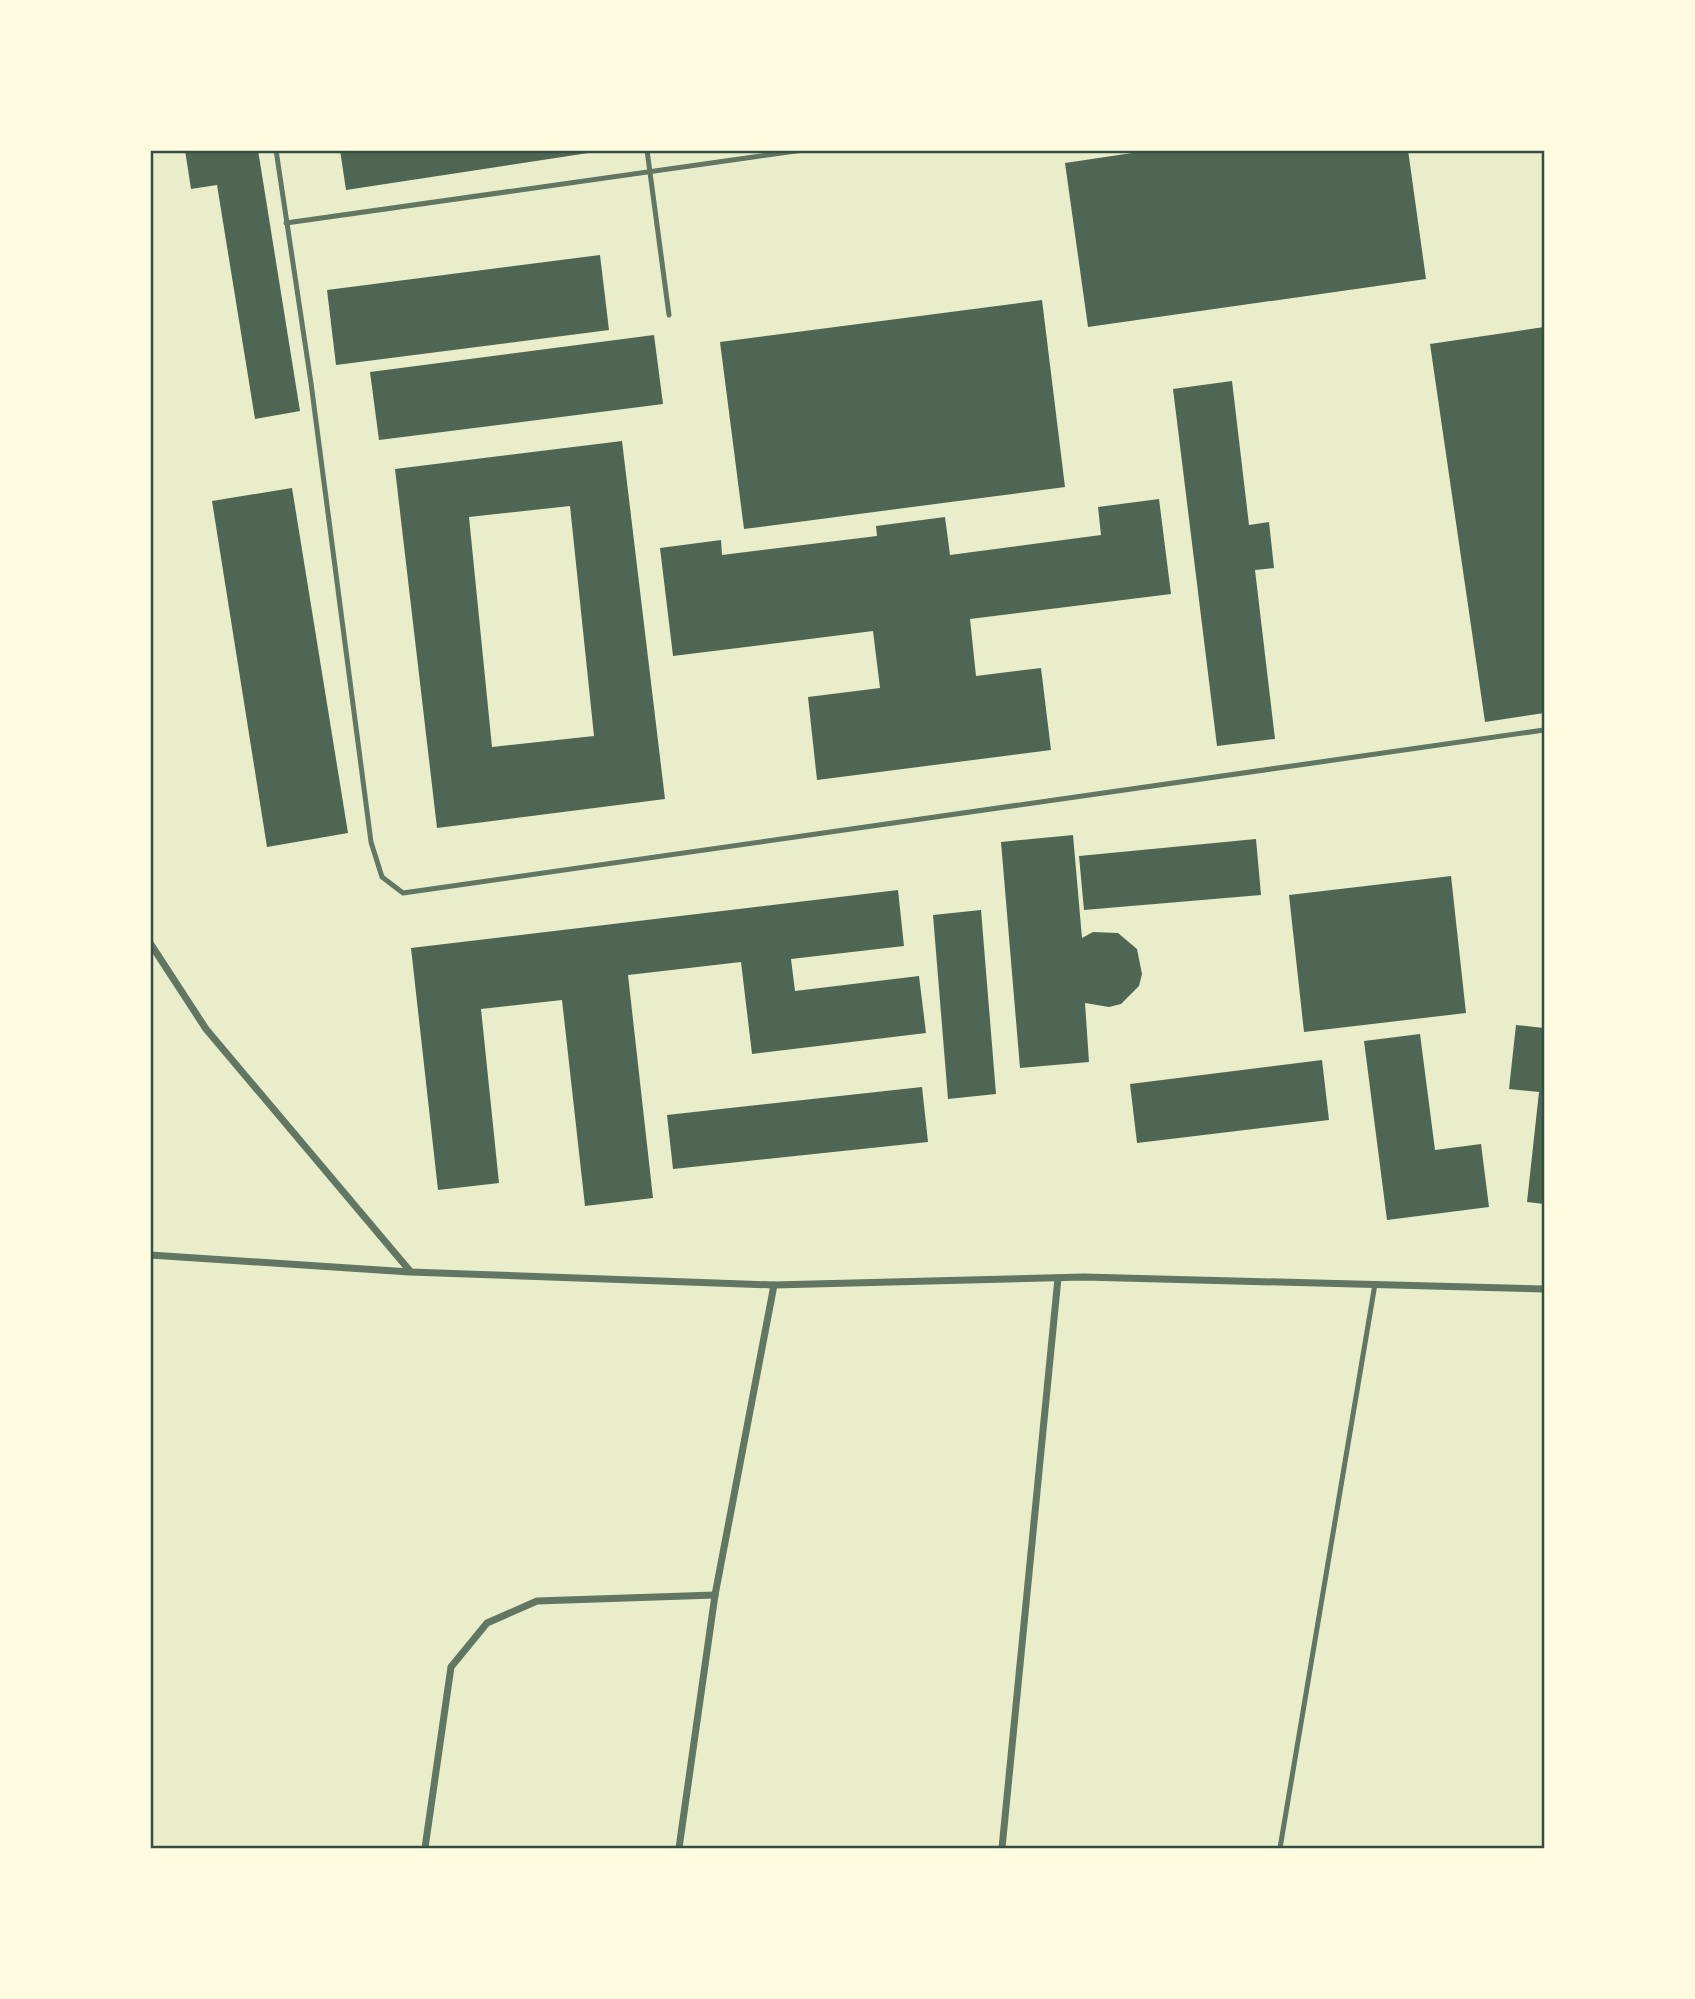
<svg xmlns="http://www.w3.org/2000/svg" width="1695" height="1999" font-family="Quicksand,sans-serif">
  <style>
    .building { fill: #4f6655; fill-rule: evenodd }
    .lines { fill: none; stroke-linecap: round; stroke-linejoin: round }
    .service { stroke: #617663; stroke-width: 5 }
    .minor { stroke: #617663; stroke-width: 7 }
    .neatline { fill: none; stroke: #344e41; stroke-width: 2.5 }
  </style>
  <rect width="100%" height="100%" fill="#e9edc9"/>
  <g class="building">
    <path d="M185 150H258L300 411 255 419 217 185 191 189Z"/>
    <path d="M340 150H595V152L346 190Z"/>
    <path d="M1152 150H1408L1426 279 1088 327 1065 163Z"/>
    <path d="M600 255 609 330 336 365 327 290Z"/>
    <path d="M1042 300 1065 487 744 529 720 342Z"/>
    <path d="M1544 327V713L1485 722 1430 344Z"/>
    <path d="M654 335 663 404 379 440 370 372Z"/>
    <path d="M1232 381 1249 525 1269 522 1274 568 1255 570 1275 739 1217 746 1173 389Z"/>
    <path d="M622 441 665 799 437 828 395 469ZM570 506 594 736 492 747 469 517Z"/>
    <path d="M292 488 348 833 267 847 212 501Z"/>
    <path d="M1159 499 1171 594 970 619 976 676 1041 668 1051 750 817 780 808 697 880 688 873 631 673 656 660 548 721 540 722 555 877 536 876 526 945 517 950 555 1101 535 1098 507Z"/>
    <path d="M1073 835 1082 938 1093 932 1118 933 1137 949 1142 974 1139 986 1121 1004 1109 1007 1085 1003 1089 1062 1020 1068 1001 842Z"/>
    <path d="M1256 839 1261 895 1084 910 1079 856Z"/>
    <path d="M1451 876 1466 1013 1304 1032 1289 895Z"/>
    <path d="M898 890 904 946 791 959 795 991 919 976 926 1033 752 1054 741 962 628 975 653 1198 585 1206 562 1000 481 1009 499 1183 438 1190 411 948Z"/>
    <path d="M981 910 996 1094 948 1099 933 915Z"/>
    <path d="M1516 1025 1544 1028V1204L1527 1202 1539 1092 1509 1089Z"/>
    <path d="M1420 1034 1435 1150 1481 1144 1489 1207 1387 1220 1364 1041Z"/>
    <path d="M1322 1060 1329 1120 1137 1143 1130 1084Z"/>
    <path d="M922 1087 928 1142 673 1169 667 1115Z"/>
  </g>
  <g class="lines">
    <g class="service">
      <path d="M276 150 311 383 371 842 382 877 403 893 1544 730"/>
      <path d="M647 150 669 315"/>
      <path d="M286 223 803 150"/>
      <path d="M1280 1848 1375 1284"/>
    </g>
    <g class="minor">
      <path d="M150 943 206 1029 410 1271"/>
      <path d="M150 1255 410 1272 774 1285 1084 1277 1544 1289"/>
      <path d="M425 1848 451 1667 487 1623 537 1601 715 1595"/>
      <path d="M679 1848 715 1595 774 1285"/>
      <path d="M1002 1848 1058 1278"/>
    </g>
  </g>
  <rect width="1695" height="1999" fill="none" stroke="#fefae0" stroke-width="304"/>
  <rect x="152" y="152" width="1391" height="1695" class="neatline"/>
</svg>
